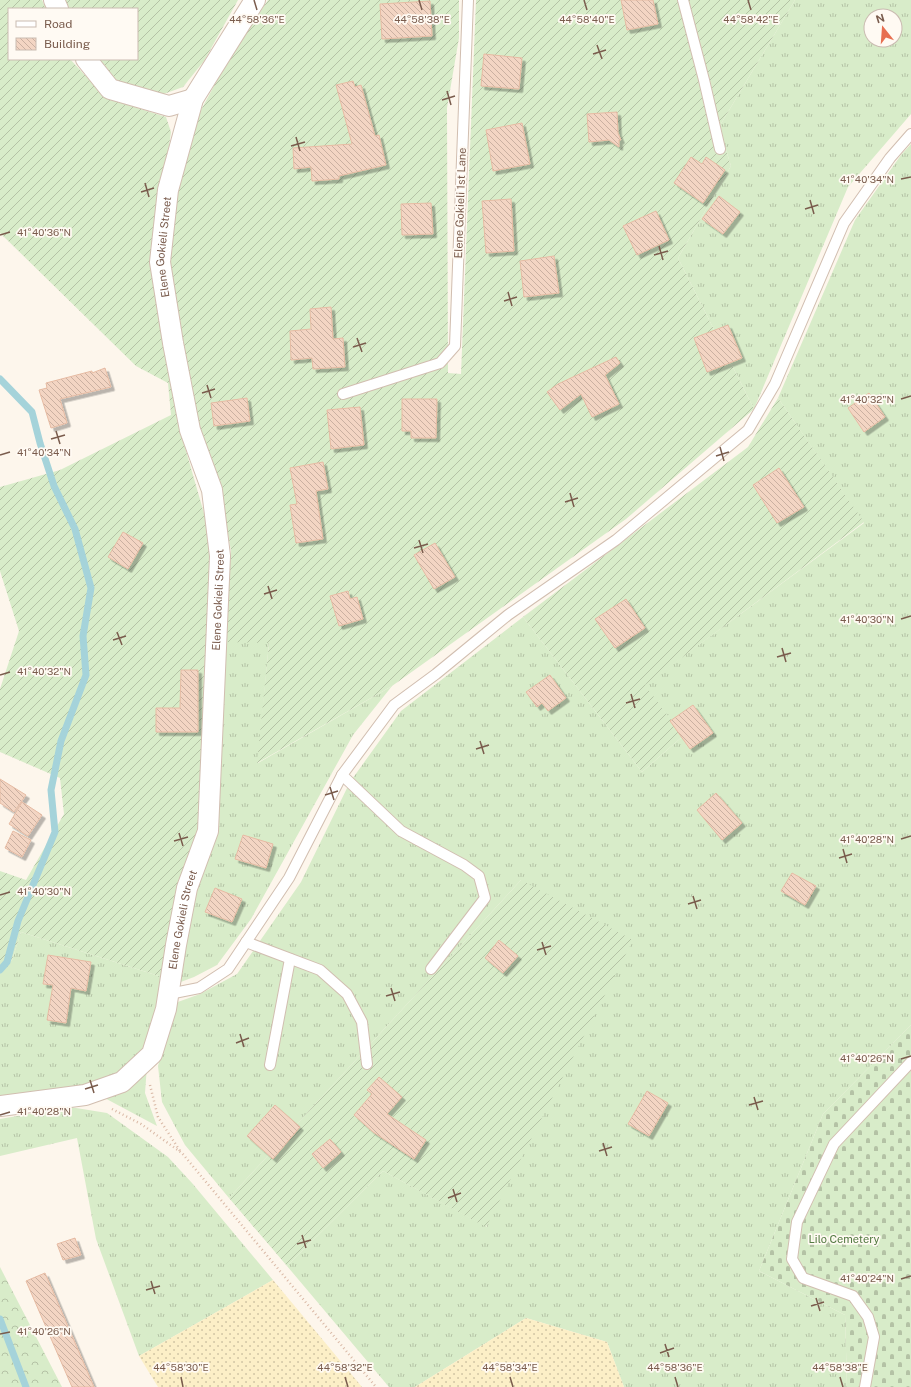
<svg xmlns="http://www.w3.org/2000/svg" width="911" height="1387" font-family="'Public Sans',sans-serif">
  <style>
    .grass { fill: url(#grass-tufts); fill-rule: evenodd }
    .forest { fill: url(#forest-crowns) }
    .sand { fill: url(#sand-dots) }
    .cemetery { fill: url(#cemetery-stones) }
    .garden { fill: url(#garden-furrows) }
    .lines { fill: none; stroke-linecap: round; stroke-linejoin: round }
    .stream { stroke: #a5d3da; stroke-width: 7 }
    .building { fill: url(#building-back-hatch); stroke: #e6bba3; filter: url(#shadow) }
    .lane-casing { stroke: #d1beb0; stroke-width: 12 }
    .street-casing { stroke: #d1beb0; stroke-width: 22 }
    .path { stroke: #d9b8a5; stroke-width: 2.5; stroke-dasharray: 1 3; stroke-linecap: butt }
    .lane { stroke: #fff; stroke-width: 10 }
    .street { stroke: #fff; stroke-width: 20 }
    .ticks { fill: none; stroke: #7a5c4d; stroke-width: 1.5 }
    .labels { text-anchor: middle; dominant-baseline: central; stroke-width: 3.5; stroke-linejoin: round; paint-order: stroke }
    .street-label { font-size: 11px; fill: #7a5c4d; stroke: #fffaf3 }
    .park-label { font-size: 11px; fill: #537a41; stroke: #fffaf3 }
    .ticks-label { font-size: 10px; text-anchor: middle; fill: #7a5c4d; stroke: #fffaf3; stroke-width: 3.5; stroke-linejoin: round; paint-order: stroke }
  </style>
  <defs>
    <pattern id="grass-tufts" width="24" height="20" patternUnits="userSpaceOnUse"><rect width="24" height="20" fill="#d8ecc9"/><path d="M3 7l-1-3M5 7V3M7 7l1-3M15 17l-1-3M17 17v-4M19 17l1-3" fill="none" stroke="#b4c2a5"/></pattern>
    <pattern id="forest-crowns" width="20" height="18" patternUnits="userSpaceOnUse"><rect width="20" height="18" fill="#d8ecc9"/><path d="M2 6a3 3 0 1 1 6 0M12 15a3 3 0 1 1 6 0" fill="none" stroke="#b4c2a5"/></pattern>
    <pattern id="sand-dots" width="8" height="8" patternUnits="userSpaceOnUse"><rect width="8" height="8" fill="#fcefc7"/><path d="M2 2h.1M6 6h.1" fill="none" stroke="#d1c5a4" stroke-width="1.8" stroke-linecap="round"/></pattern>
    <pattern id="cemetery-stones" width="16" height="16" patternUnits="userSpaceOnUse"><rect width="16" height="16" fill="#d8ecc9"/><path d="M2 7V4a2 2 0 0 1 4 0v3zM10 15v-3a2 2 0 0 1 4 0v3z" fill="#b4c2a5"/></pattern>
    <pattern id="garden-furrows" width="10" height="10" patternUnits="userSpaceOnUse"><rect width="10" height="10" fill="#d8ecc9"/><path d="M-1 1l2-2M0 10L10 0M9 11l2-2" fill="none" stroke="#b4c2a5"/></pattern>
    <pattern id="building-back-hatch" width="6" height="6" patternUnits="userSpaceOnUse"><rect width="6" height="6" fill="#f3d5c3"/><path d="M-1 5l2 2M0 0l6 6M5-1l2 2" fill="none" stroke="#cab0a1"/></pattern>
    <filter id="shadow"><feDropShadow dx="3.5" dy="3.5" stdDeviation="0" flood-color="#0004"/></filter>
  </defs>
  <rect width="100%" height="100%" fill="#fdf6ec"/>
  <g class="grass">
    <path d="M795 0H911V114L848 187 754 409 678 258 731 166 719 127ZM871 16H895V40H871Z"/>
    <path d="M911 144V1025L823 1114 759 1271 845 1315 847 1387H624L607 1342 526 1318 415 1387H389L287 1266 383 1171 487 1227 521 880 229 1198 185 1145 162 1102 158 1066 175 1003 200 994 237 974 301 882 350 782 401 711 523 617 642 772 683 736 644 685 864 523 778 398 855 220 901 155Z"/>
    <path d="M225 642H269L258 763 392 686 353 735 251 919 217 965 194 977 178 983Z"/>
    <path d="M21 932 162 977 147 1048 119 1074 83 1088 0 1100V974L12 960Z"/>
    <path d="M147 1066 145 1093 157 1126 99 1095Z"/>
    <path d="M70 1107 107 1113 168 1157 192 1183 273 1280 139 1356 96 1239 77 1138 0 1156V1119Z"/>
  </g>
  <path class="forest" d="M0 1267 62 1387H0Z"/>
  <g class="sand">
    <path d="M273 1280 362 1387H158L139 1356Z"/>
    <path d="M526 1318 607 1342 624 1387H415Z"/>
  </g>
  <path class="cemetery" d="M911 1025V1387H847L845 1315 759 1271 823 1114Z"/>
  <g class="garden">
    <path d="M0 0H42L46 9H9V59H70L106 98 166 117 171 132 152 264 180 430 214 548 200 830 162 977 21 932 12 960 0 974V871L26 880 64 814 60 778 0 752V689L19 631 0 571V487L60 470 171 415 168 383 136 366 0 233Z"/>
    <path d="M63 0H238L204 61 183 87 161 95 112 82 93 59H137V9H66Z"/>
    <path d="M268 0H459V38L447 108 448 373 461 374 476 0H795L719 127 731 166 678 258 754 409 626 519 392 686 257 763 269 643 225 642 231 551 219 481 195 418 167 258 176 191 194 123 228 60Z"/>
    <path d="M778 398 864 522 645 685 683 736 642 772 523 617 748 447Z"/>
    <path d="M521 880 633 940 486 1227 383 1171 287 1266 229 1198Z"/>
  </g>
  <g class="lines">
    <g class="stream">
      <path d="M0 379 32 412 40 443 54 486 75 529 91 588 83 636 86 675 61 741 51 790 55 832 18 921 7 962 0 970"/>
      <path d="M0 1319 26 1387"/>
    </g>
  </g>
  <g class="building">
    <path d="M621 0H653L658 24 627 30Z"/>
    <path d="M430 1 432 36 382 39 380 4Z"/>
    <path d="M484 54 522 58 519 89 481 86Z"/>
    <path d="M353 81 355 87 361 85 375 136 379 135 386 165 339 176V179L312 181 311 167 294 169 293 148 352 144 336 85Z"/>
    <path d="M617 112 618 133 621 140H619V147L609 140 589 142 587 114Z"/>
    <path d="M522 123 530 164 493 171 486 130Z"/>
    <path d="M691 157 702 164 706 157 725 170 703 203 674 183Z"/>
    <path d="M719 196 740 212 723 234 702 219Z"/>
    <path d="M511 199 514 251 486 253 482 201Z"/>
    <path d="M431 203 433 234 402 235 401 204Z"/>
    <path d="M656 211 669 240 637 255 623 226Z"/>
    <path d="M554 256 559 293 524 297 520 261Z"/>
    <path d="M331 307 333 339 343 338 345 367 313 369 312 358 291 360 290 331 311 329 310 309Z"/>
    <path d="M728 325 742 358 707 372 694 338Z"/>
    <path d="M616 357 620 363 605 375 619 404 592 417 581 394 560 410 547 392 558 384Z"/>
    <path d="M105 368 111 387 60 399 67 423 51 428 39 390 47 388 46 383 92 371V373Z"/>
    <path d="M869 393 885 417 864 432 848 408Z"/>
    <path d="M247 398 250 421 214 426 211 403Z"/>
    <path d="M402 399H437L436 438H411V431H402Z"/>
    <path d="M360 407 364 445 331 449 327 410Z"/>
    <path d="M323 462 328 489 316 491 323 539 296 543 290 505 297 504 290 468Z"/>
    <path d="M779 468 804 507 777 523 753 485Z"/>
    <path d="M123 532 143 543 128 569 108 557Z"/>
    <path d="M435 543 455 577 434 589 414 555Z"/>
    <path d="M348 591 350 599 357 597 363 619 339 626 330 596Z"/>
    <path d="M626 599 645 628 615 648 595 619Z"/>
    <path d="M181 670H198V732H156V708H180Z"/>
    <path d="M550 675 566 698 548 711 542 703 537 707 526 692Z"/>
    <path d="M693 705 713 733 690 749 670 721Z"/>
    <path d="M0 779 26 795 14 812 0 803Z"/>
    <path d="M716 793 742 823 722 840 697 810Z"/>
    <path d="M22 802 42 815 28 836 9 824Z"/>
    <path d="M13 831 31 840 22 857 5 848Z"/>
    <path d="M243 835 273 844 266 868 235 859Z"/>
    <path d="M792 873 816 886 805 905 781 891Z"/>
    <path d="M215 888 242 899 232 922 205 912Z"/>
    <path d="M499 940 518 956 503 973 485 958Z"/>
    <path d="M48 955 91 962 86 991 71 988 66 1023 47 1020 53 985 43 984Z"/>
    <path d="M379 1077 402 1097 387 1114 426 1140 414 1159 373 1132 354 1115 372 1094 367 1090Z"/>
    <path d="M647 1091 668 1103 649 1136 628 1124Z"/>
    <path d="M275 1105 300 1127 273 1159 247 1136Z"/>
    <path d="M330 1139 341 1152 323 1168 312 1154Z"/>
    <path d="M75 1238 81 1255 63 1260 57 1244Z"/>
    <path d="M45 1273 94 1387H72L26 1281Z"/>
  </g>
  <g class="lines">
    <g class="lane-casing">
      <g id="lane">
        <path d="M683 0 704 80 720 149"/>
        <path d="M343 394 440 363 455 346 468 0"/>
        <path d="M342 775 401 831 464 865 479 876 485 898 431 969"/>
        <path d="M246 942 320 970 347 994 362 1022 367 1064"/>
        <path d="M169 994 199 988 228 969 289 878 342 775 394 705 436 674 508 615 616 540 748 430 775 384 844 223 890 158 911 134"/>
        <path d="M270 1065 290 959"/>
        <path d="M865 1387 874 1337 868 1317 853 1296 803 1278 792 1259 797 1222 834 1144 911 1062"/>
      </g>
    </g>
    <g class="street-casing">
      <g id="street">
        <path d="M54 0 58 9"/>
        <path d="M86 59 110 89 169 106 193 99"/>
        <path id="s1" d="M0 1106 85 1095 122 1082 152 1054 166 1009 176 945 187 888 208 831 220 556 212 490 190 430 173 343 160 262 168 190 193 99 255 0"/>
      </g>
    </g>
    <g class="path">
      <path d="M150 1085 158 1117 180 1151"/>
      <path d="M112 1109 141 1124 182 1153 376 1387"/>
    </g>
    <use href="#lane" class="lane"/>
    <use href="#street" class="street"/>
  </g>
  <path class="ticks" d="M254 0 257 10M419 0 422 10M584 0 587 10M748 0 751 10M597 45 602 59M593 54 606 50M447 91 451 105M442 100 455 96M296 137 300 151M291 146 305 142M901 179 911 177M145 183 149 197M141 192 154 188M810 200 814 214M805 209 818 205M0 235 10 232M659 246 663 260M654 255 668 251M508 292 512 306M504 301 517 297M357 338 362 352M353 347 366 343M207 385 211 398M202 393 215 389M901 399 911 396M56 431 60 444M51 439 65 435M720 447 724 461M0 455 10 452M716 456 729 452M570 493 574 507M565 502 578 498M419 540 423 553M414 548 428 544M268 586 272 599M264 594 277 590M901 619 911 616M117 632 122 645M113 640 126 636M782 648 786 662M777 657 791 653M0 675 10 672M631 694 635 708M626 703 640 699M480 741 484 754M476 749 489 745M330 787 334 800M325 795 338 791M179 833 183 846M901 839 911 836M174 841 188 837M843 849 847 863M839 858 852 854M0 895 10 892M693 896 697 909M688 904 701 900M542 942 546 955M537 950 551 946M391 988 395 1001M386 996 400 992M240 1034 244 1047M236 1043 249 1038M901 1059 911 1056M90 1080 94 1093M85 1089 98 1085M754 1097 758 1110M749 1105 763 1101M0 1115 10 1112M603 1143 607 1156M599 1151 612 1147M453 1189 457 1202M448 1198 461 1193M302 1235 306 1248M297 1244 311 1240M901 1279 911 1276M151 1281 155 1294M146 1290 160 1286M816 1298 820 1311M811 1306 824 1302M0 1334 10 1332M665 1344 669 1357M660 1353 674 1348M181 1377 183 1387M345 1377 348 1387M510 1377 513 1387M675 1377 678 1387M840 1377 843 1387"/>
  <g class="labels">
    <g class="street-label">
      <text transform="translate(460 203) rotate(-88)">Elene Gokieli 1st Lane</text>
      <text stroke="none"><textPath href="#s1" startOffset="988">Elene Gokieli Street</textPath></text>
      <text stroke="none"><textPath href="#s1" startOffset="628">Elene Gokieli Street</textPath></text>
      <text stroke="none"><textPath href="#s1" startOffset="304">Elene Gokieli Street</textPath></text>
    </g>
    <g class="park-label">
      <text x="844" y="1239">Lilo Cemetery</text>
    </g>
  </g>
  <g class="ticks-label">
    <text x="422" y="23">44°58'38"E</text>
    <text x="257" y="23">44°58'36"E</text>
    <text x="587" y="23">44°58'40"E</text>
    <text x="751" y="23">44°58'42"E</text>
    <text x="867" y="183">41°40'34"N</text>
    <text x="44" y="236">41°40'36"N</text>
    <text x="867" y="403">41°40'32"N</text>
    <text x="44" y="456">41°40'34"N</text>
    <text x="867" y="623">41°40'30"N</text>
    <text x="44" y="675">41°40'32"N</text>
    <text x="867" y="843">41°40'28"N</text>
    <text x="44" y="895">41°40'30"N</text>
    <text x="867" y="1062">41°40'26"N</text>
    <text x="44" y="1115">41°40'28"N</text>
    <text x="867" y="1282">41°40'24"N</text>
    <text x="44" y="1335">41°40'26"N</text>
    <text x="181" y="1371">44°58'30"E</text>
    <text x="345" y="1371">44°58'32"E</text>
    <text x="510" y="1371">44°58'34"E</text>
    <text x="675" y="1371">44°58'36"E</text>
    <text x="840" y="1371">44°58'38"E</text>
  </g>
  <rect x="8" y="8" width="130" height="52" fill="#fffaf3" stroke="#cabbb1"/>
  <rect x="16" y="21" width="20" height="6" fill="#ffffff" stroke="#cabbb1"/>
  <text x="44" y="28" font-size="12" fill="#7a5c4d">Road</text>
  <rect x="16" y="38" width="20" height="12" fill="url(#building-back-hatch)" stroke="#cabbb1"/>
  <text x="44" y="48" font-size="12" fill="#7a5c4d">Building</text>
  <g transform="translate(883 28) rotate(343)"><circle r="19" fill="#fffaf3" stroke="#cabbb1"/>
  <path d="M0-3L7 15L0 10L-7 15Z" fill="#e76f51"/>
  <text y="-6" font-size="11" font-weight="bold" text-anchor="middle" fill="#7a5c4d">N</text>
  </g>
</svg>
